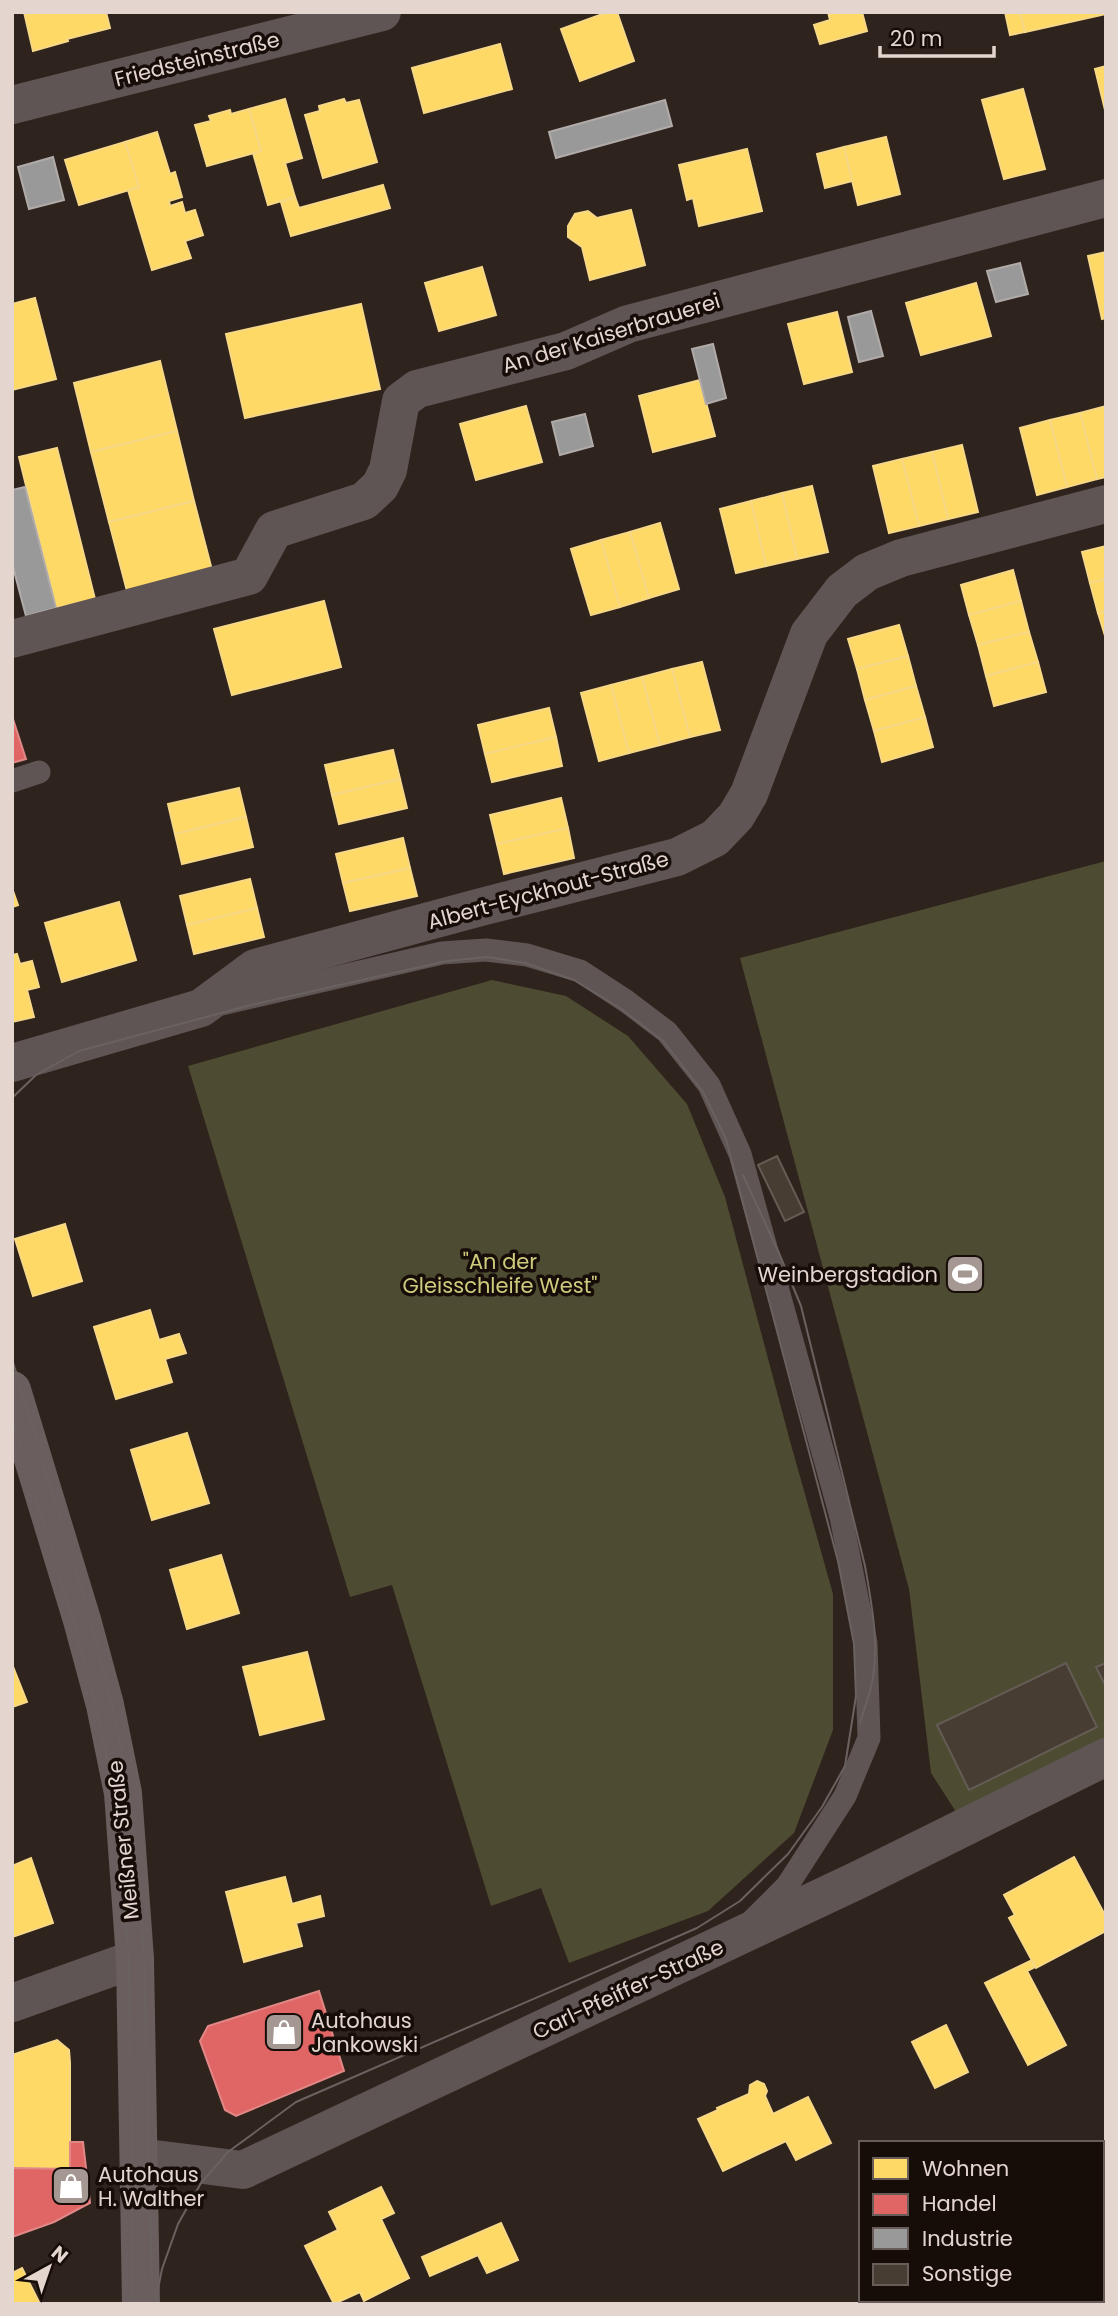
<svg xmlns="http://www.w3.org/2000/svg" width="1118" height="2316" font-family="Poppins,sans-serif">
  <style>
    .green { fill: #4d4b31 }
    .homes { fill: #ffd966; stroke: #f7d886; stroke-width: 2 }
    .shops { fill: #e06666; stroke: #e18886; stroke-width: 2 }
    .industry { fill: #999; stroke: #b0aba9; stroke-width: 2 }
    .building { fill: #473d32; stroke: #645c55; stroke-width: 2 }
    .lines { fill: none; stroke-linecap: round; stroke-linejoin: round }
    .service { stroke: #5e5554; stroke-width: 23 }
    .minor { stroke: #5e5554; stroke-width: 38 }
    .secondary { stroke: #6a5f5e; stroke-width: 38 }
    .tram { stroke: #6a6260; stroke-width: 2 }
    .labels { text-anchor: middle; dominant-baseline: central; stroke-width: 7; stroke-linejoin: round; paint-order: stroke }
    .street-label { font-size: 21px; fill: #e4d6cf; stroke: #160d09 }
    .park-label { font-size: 21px; fill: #cfcb7d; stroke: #160d09 }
    .poi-label { font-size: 21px; fill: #e4d6cf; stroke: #160d09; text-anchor: start }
  </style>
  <rect width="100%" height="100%" fill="#2f231d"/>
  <g class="green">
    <path d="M1106 861V1743L958 1815 931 1773 909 1589 740 958Z"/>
    <path d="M492 980 566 996 628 1036 687 1104 725 1197 790 1441 833 1594V1730L794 1833 708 1911 569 1963 541 1888 491 1906 392 1585 350 1597 188 1066Z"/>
  </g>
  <g class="homes">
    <path d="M24 12H106L110 28 67 39 68 41 33 51Z"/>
    <path d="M608 12H617L634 61 580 81 561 29Z"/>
    <path d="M828 12H862L867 31 820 44 814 25 830 20Z"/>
    <path d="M1005 12H1020L1025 32 1010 35Z"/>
    <path d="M1020 12H1106V14L1025 32Z"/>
    <path d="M500 44 512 89 424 113 412 68Z"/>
    <path d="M1106 66V114L1095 69Z"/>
    <path d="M1023 89 1045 169 1004 179 982 100Z"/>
    <path d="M285 99 302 158 285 163 295 197 268 205 253 153 261 151 249 109Z"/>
    <path d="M344 99 346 103 359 100 377 162 323 178 305 115 320 111 319 106Z"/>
    <path d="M249 109 261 151 207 166 195 125 211 121 209 116 230 110 231 114Z"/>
    <path d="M157 132 170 174 175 172 182 197 169 201 170 206 182 202 185 213 195 210 203 235 185 241 191 258 152 270 128 190 139 187 125 142Z"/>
    <path d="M886 137 900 194 858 205 844 147Z"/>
    <path d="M125 142 139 187 79 205 65 160Z"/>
    <path d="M844 147 852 181 825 188 817 154Z"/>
    <path d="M747 149 762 211 699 226 693 198 687 200 679 165Z"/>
    <path d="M383 185 390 208 291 236 281 202 295 197 299 208Z"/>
    <path d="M631 210 645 265 590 280 582 247 568 237V226L575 214 588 211 597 218Z"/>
    <path d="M1106 252V318L1102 319 1088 256Z"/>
    <path d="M482 267 496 315 439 331 425 283Z"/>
    <path d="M976 283 991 336 921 355 906 303Z"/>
    <path d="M35 298 56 379 12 390V304Z"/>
    <path d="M361 304 380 389 245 418 226 334Z"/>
    <path d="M837 312 852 372 804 384 788 324Z"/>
    <path d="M160 361 177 431 91 452 74 383Z"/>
    <path d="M700 380 715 436 653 452 639 396Z"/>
    <path d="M526 406 542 462 476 480 460 424Z"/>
    <path d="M1106 406V477L1097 479 1080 413Z"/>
    <path d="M1080 413 1097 479 1067 487 1050 420Z"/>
    <path d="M1050 420 1067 487 1037 495 1020 428Z"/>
    <path d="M177 431 194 501 109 522 91 452Z"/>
    <path d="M962 445 978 512 948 519 932 452Z"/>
    <path d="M57 448 95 599 56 608 19 457Z"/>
    <path d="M932 452 948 519 919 526 902 459Z"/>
    <path d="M902 459 919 526 889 533 873 466Z"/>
    <path d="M812 486 828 552 797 559 782 493Z"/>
    <path d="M782 493 797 559 766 566 751 501Z"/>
    <path d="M194 501 212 570 127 591 109 522Z"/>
    <path d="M751 501 766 566 736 573 720 509Z"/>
    <path d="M660 523 679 589 649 598 630 532Z"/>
    <path d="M630 532 649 598 620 607 601 540Z"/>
    <path d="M601 540 620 607 591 615 571 549Z"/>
    <path d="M1106 546V579L1090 583 1082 552Z"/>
    <path d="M1013 570 1021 601 969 615 961 585Z"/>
    <path d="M1106 579V611L1098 613 1090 583Z"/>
    <path d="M324 601 341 667 232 695 214 629Z"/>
    <path d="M1021 601 1029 632 978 645 969 615Z"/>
    <path d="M1106 611V639L1098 613Z"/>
    <path d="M899 625 908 656 857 669 848 639Z"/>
    <path d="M1029 632 1038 662 986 676 978 645Z"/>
    <path d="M908 656 916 686 865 700 857 669Z"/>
    <path d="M702 662 720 730 690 737 672 669Z"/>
    <path d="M1038 662 1046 692 994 706 986 676Z"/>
    <path d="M672 669 690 737 660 745 642 677Z"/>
    <path d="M642 677 660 745 629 753 611 685Z"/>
    <path d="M611 685 629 753 599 761 581 693Z"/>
    <path d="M916 686 925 717 874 731 865 700Z"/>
    <path d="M549 708 556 737 485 754 478 725Z"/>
    <path d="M925 717 933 747 882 762 874 731Z"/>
    <path d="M556 737 562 766 492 782 485 754Z"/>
    <path d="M393 750 400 779 332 795 325 765Z"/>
    <path d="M400 779 407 808 339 824 332 795Z"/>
    <path d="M239 788 246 817 175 834 168 804Z"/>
    <path d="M561 798 568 828 497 844 490 815Z"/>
    <path d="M246 817 253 847 182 864 175 834Z"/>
    <path d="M568 828 574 858 504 874 497 844Z"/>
    <path d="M403 838 410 868 343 883 336 854Z"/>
    <path d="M410 868 417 896 350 911 343 883Z"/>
    <path d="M250 879 257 908 187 925 180 896Z"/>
    <path d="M12 888 18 905 12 907Z"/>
    <path d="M119 902 136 960 62 982 45 923Z"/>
    <path d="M257 908 264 937 194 954 187 925Z"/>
    <path d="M17 954 20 964 32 961 39 987 27 990 34 1017 12 1022V955Z"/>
    <path d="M65 1224 82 1281 33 1296 15 1239Z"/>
    <path d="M150 1310 159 1340 179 1334 186 1353 165 1359 172 1382 116 1399 94 1327Z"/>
    <path d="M187 1433 209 1503 152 1520 131 1450Z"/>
    <path d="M221 1555 239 1613 187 1629 170 1570Z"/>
    <path d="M307 1652 324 1719 260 1735 243 1667Z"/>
    <path d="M12 1664 27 1702 12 1707Z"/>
    <path d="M1074 1857 1106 1917V1931L1036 1968 1009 1918 1015 1915 1004 1895Z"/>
    <path d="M31 1858 53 1923 12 1937V1866Z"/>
    <path d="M285 1877 292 1904 320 1896 324 1916 296 1923 302 1946 244 1962 226 1892Z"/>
    <path d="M1032 1960 1035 1967 1027 1971 1066 2045 1028 2065 985 1983Z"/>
    <path d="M946 2025 968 2072 935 2088 912 2042Z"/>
    <path d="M57 2040 69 2050 70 2063V2169L12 2168V2055Z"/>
    <path d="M757 2081 764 2084 767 2091 765 2096 773 2114 808 2097 831 2143 796 2160 786 2141 723 2171 698 2119 718 2110 717 2108 749 2094 750 2085Z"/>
    <path d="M381 2187 394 2213 381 2219 409 2278 364 2301 360 2292 334 2304 305 2246 338 2230 329 2212Z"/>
    <path d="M501 2223 518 2260 487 2273 478 2255 430 2276 422 2257Z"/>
    <path d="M22 2268 40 2304H12V2273Z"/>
    <path d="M1106 2281V2303L1102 2296V2283Z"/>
  </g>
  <g class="shops">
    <path d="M12 716 26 759 12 763Z"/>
    <path d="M319 1991 344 2071 236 2116 225 2110 200 2041 208 2026Z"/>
    <path d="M70 2142H83L90 2203 54 2222 12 2237V2168L70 2169Z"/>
  </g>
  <g class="industry">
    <path d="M665 100 672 126 556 158 549 132Z"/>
    <path d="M53 157 64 200 29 209 18 167Z"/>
    <path d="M1020 263 1028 294 996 302 987 271Z"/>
    <path d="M871 311 883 356 859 362 848 317Z"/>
    <path d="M713 344 726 398 706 404 692 349Z"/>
    <path d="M585 414 593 446 560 455 552 422Z"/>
    <path d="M25 487 56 608 26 616 12 563V490Z"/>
  </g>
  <g class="building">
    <path d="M777 1156 804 1212 785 1221 758 1165Z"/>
    <path d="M1066 1663 1097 1727 969 1790 937 1725Z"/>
    <path d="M1106 1663V1687L1096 1667Z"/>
  </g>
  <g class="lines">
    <g class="service">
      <path d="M12 781 39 772"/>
      <path d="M217 1005 442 953 486 950 527 955 580 971 626 1001 667 1032 709 1085 740 1154 841 1517 866 1643 869 1738 845 1796 787 1886 753 1920"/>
    </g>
    <g class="minor">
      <path d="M12 105 382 12"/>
      <path d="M12 639 249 576 274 530 364 501 380 486 388 470 401 401 417 389 566 351 628 324 1106 198"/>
      <path d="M12 1063 201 1008 255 968 481 907 677 857 715 838 736 816 749 794 809 634 842 591 867 572 901 558 1106 504"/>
      <path d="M12 2003 135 1959"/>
      <path d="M139 2157 243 2170 858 1880 1106 1757"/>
    </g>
    <path class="secondary" d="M12 1390 82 1620 105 1705 123 1793 135 1959 141 2304"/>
    <g class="tram">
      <path d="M12 1098 36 1075 79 1051 251 1005 447 961 487 957 525 963 574 980 620 1008 663 1041 703 1092 726 1139 838 1561 854 1644 856 1696 845 1766 822 1807 788 1854 740 1901 697 1928 296 2102 228 2152 201 2183 178 2224 162 2269 155 2304"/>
      <path d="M743 1175 779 1253 801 1306 865 1566C872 1606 881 1651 870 1691 867 1702 863 1712 860 1723"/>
      <path d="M12 1359 89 1614 112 1704 130 1793 144 1957 152 2284"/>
      <path d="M12 1420 73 1620 96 1707 116 1798 129 1961 133 2304"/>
    </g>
  </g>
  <defs>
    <g id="stadium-square" transform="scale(2.0125)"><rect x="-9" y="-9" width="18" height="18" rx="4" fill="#a59791" stroke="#160d09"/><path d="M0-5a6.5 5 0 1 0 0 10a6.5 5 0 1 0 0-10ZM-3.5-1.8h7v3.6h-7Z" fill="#fff"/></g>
    <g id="shop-square" transform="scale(2.0125)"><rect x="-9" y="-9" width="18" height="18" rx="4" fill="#a59791" stroke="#160d09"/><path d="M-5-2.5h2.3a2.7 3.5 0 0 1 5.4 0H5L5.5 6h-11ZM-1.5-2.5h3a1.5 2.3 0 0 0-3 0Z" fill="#fff"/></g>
  </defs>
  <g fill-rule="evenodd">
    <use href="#stadium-square" x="965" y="1274"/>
    <use href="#shop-square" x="284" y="2032"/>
    <use href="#shop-square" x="71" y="2186"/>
  </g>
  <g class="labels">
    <g class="street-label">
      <text transform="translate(197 59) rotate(-14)">Friedsteinstraße</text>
      <text transform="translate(611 333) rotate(-17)">An der Kaiserbrauerei</text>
      <text transform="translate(548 890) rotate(-15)">Albert-Eyckhout-Straße</text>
      <text transform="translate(123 1840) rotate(-96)">Meißner Straße</text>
      <text transform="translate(628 1989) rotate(-25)">Carl-Pfeiffer-Straße</text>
    </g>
    <g class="park-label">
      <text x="500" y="1261">"An der<tspan x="500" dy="24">Gleisschleife West"</tspan></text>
    </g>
    <g class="poi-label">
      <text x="938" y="1274" text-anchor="end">Weinbergstadion</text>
      <text x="311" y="2020">Autohaus<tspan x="311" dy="24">Jankowski</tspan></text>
      <text x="98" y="2174">Autohaus<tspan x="98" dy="24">H. Walther</tspan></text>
    </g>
  </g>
  <rect width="1118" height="2316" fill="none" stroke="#e4d6cf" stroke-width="28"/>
  <rect x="859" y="2141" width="245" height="161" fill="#160d09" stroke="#685d58" stroke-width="2"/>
  <rect x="873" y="2158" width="35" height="21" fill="#ffd966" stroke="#685d58" stroke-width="2"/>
  <text x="922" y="2176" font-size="21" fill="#e4d6cf">Wohnen</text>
  <rect x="873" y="2194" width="35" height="21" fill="#e06666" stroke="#685d58" stroke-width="2"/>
  <text x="922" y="2211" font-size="21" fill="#e4d6cf">Handel</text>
  <rect x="873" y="2228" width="35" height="21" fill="#999999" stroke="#685d58" stroke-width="2"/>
  <text x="922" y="2246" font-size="21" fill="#e4d6cf">Industrie</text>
  <rect x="873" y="2264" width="35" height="21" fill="#473d32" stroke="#685d58" stroke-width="2"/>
  <text x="922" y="2281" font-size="21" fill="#e4d6cf">Sonstige</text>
  <g transform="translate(49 2267) rotate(40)" stroke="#160d09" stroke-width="5" paint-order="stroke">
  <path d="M0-5L12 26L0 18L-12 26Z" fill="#e4d6cf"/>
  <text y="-10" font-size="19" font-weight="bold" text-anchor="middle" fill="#e4d6cf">N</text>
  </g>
  <path d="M880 46v10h114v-10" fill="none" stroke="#e4d6cf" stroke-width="3.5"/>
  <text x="890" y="46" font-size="21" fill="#e4d6cf" stroke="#160d09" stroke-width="5" paint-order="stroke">20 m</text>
</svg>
